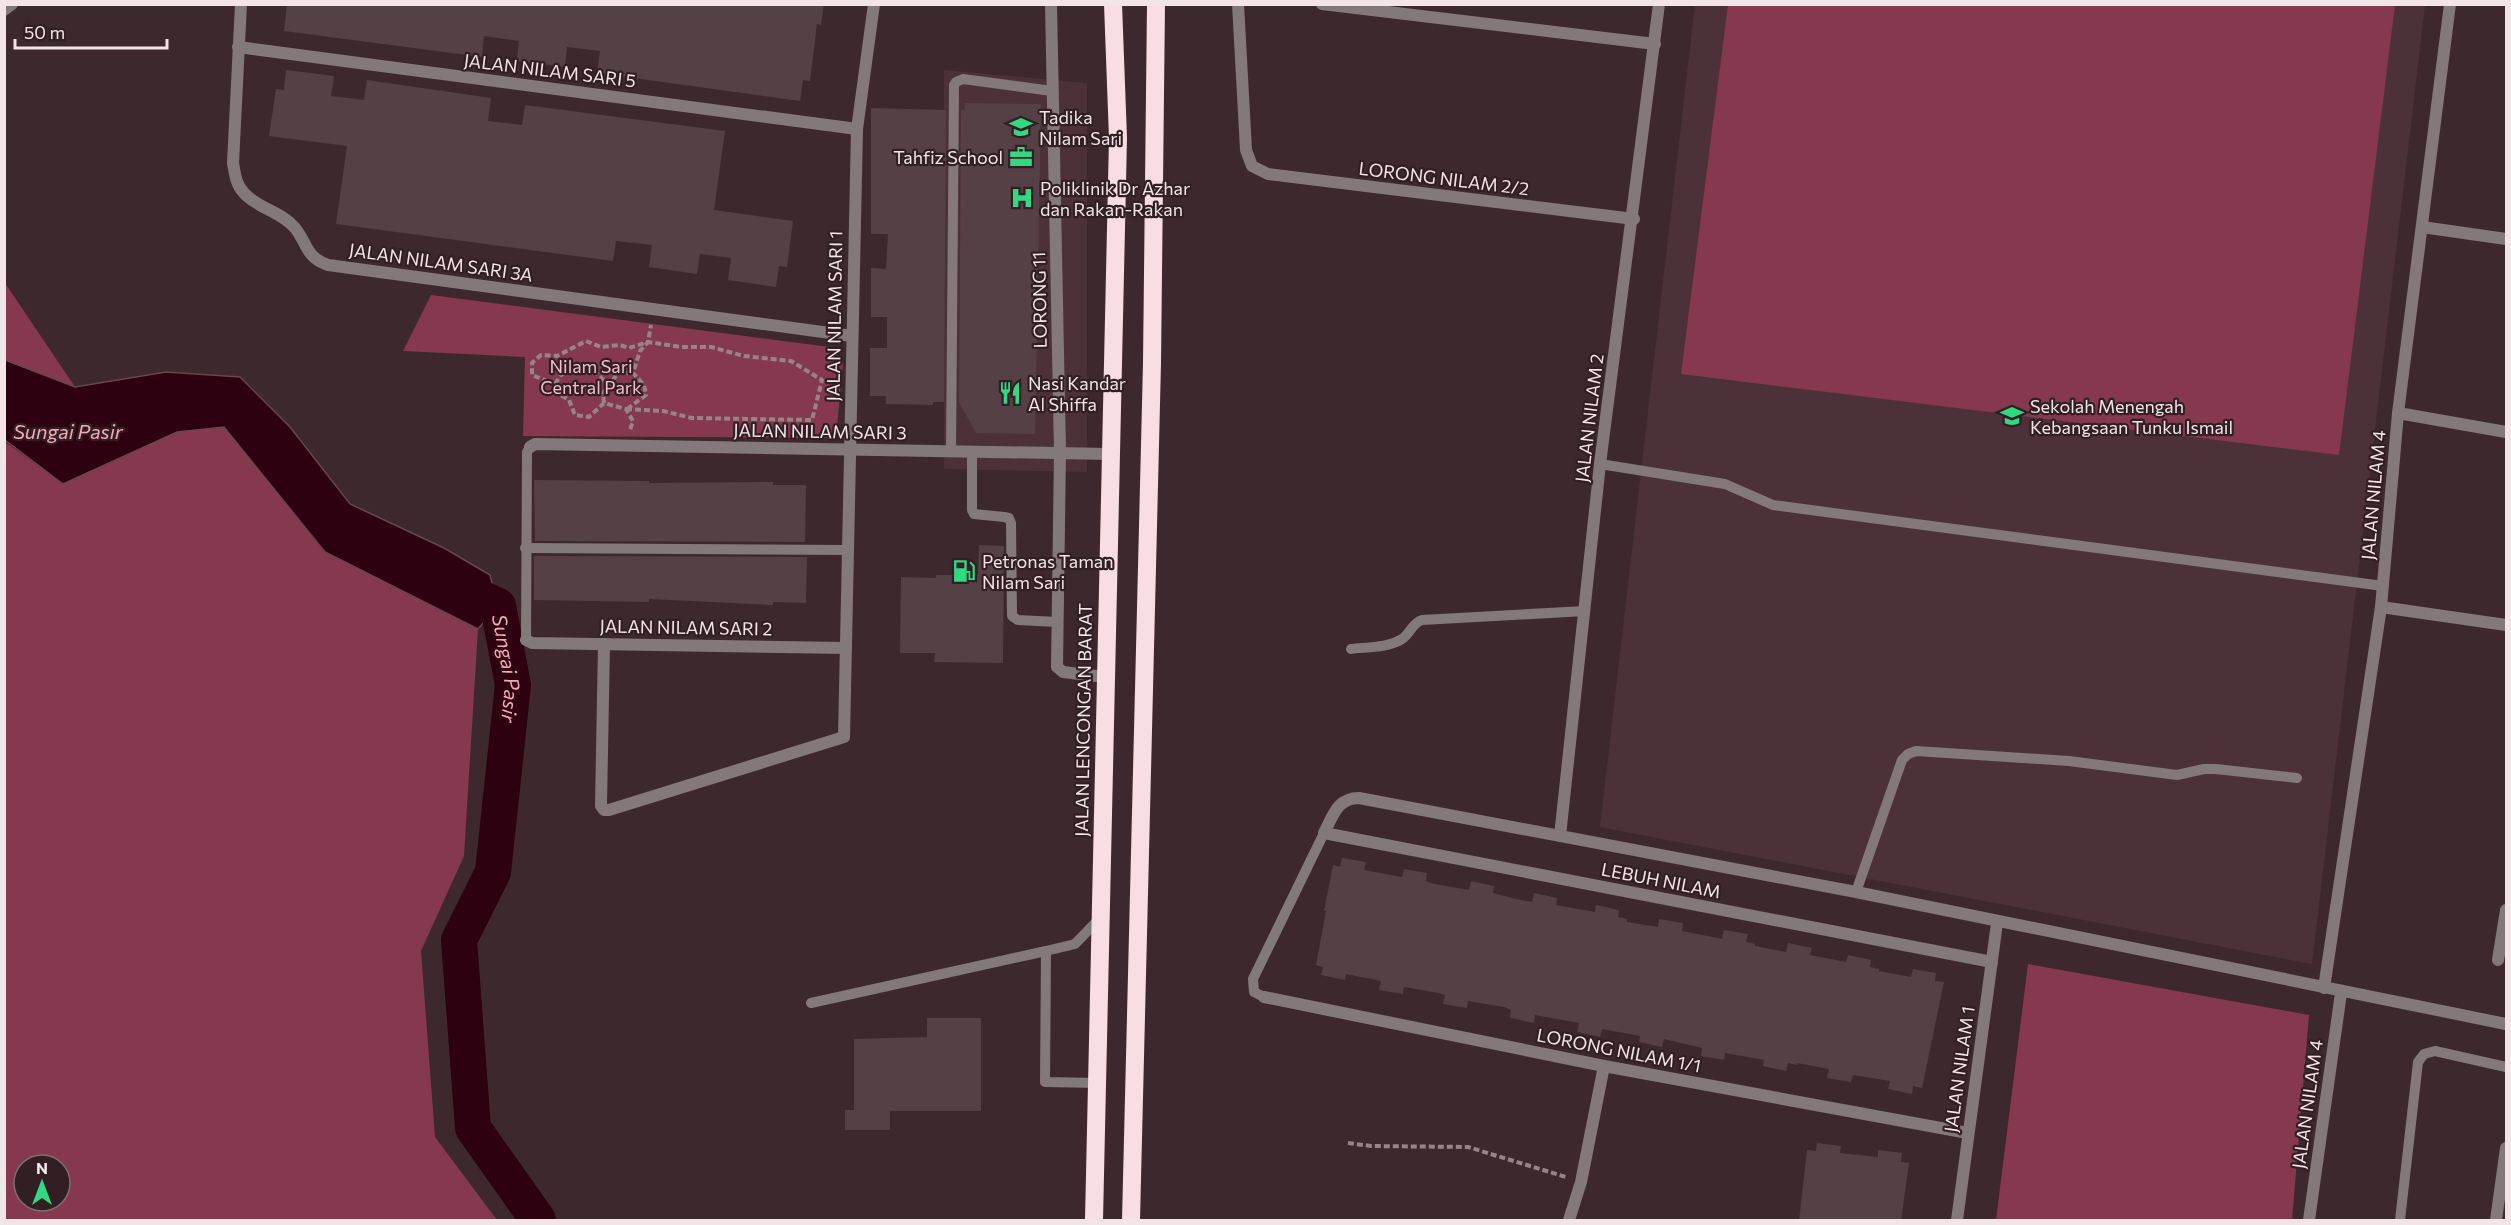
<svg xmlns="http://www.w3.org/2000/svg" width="2511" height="1225" font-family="Commissioner,sans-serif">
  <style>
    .built { fill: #4c3238 }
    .green { fill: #86384e; fill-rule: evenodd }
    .water { fill: #2d0110; stroke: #684550; stroke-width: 1.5 }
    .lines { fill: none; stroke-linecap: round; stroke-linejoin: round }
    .river { stroke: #2d0110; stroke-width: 36 }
    .building { fill: #554045 }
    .path { stroke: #968588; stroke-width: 4; stroke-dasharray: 6 3; stroke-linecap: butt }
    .lane { stroke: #83787a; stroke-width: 10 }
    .street { stroke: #83787a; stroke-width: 12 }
    .highway { stroke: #f8dde2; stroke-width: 18 }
    .labels { text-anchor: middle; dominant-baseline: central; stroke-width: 4.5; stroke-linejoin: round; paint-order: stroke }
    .street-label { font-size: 18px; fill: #f2e4e7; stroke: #321f24 }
    .poi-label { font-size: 18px; fill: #f2e4e7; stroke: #321f24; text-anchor: start }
    .park-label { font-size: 18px; fill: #f4bfca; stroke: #321f24 }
    .water-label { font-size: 20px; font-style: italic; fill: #f5a8b9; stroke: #321f24 }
  </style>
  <rect width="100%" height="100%" fill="#3d292d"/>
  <g class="built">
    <path d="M1695 5H2425L2312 964 1600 827Z"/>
    <path d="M944 70 1087 83V472L944 469Z"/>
  </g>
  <g class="green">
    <path d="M1728 5H2395L2339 455 1681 374Z"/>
    <path d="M5 283 75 387 5 360Z"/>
    <path d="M431 295 830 347 843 363 836 438 523 436 525 357 403 351Z"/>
    <path d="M225 427 325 552 478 629 464 856 421 951 435 1137 497 1220H5L4 441 63 484 177 432ZM24 1165H60V1201H24Z"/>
    <path d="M2028 964 2309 1015 2292 1220H1996Z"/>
  </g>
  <path class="water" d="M5 360 75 387 166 372 240 377 290 427 350 504 444 548 490 575 498 606 478 629 325 552 224 427 177 432 63 484 5 440Z"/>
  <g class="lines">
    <path class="river" id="s1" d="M454 585 498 606 513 685 493 872 459 940 473 1128 538 1220"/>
  </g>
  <g class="building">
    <path d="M287 4H824L821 25 817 24 810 81 803 80 800 101 597 73 600 51 567 47 565 67 517 61 519 41 484 36 482 57 284 31Z"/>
    <path d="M286 70 334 76 331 96 364 100 367 80 491 98 488 121 522 125 525 105 725 131 714 210 793 221 787 267 779 266 776 287 728 280 731 258 700 254 697 274 649 267 652 245 616 241 613 261 336 224 347 146 269 136 276 89 284 90Z"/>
    <path d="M965 103 1041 104 1035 434 976 433 959 402 961 110H965Z"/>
    <path d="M871 108 946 110 944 402H933V405L886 404V396H870V348H887V317H871V268L886 269 888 234H871Z"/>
    <path d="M534 480 649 481V483L773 482V485H806L805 542 535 541Z"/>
    <path d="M979 545 1004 546 1003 663 934 662 935 653H900L901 577 936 578V575H978Z"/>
    <path d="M534 556 807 557 806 603 773 602V605L649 599V602L534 600Z"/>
    <path d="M1342 858 1366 862 1364 870 1402 877 1404 869 1427 873 1426 881 1434 884 1469 890 1471 881 1494 886 1493 893 1516 899 1532 902 1534 893 1557 898 1556 905 1595 912 1596 905 1619 910 1618 917 1627 919V922L1658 927 1659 919 1683 923 1682 931 1722 939 1724 930 1748 934 1746 942 1755 944V946L1786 952 1788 943 1812 948 1810 955 1846 962 1848 955 1871 960 1870 967 1879 969V971L1911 977 1913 969 1936 973 1935 981 1944 982 1922 1088 1913 1086 1912 1094 1888 1089 1890 1081 1853 1075 1851 1082 1827 1078 1829 1069 1797 1063V1065L1788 1063 1786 1071 1763 1066 1764 1060 1725 1053 1724 1060 1701 1056 1702 1048 1664 1039 1662 1047 1639 1042 1640 1036 1602 1029 1600 1037 1577 1032 1579 1023 1535 1015 1534 1023 1510 1018 1511 1010 1504 1007 1468 1001 1467 1008 1443 1004 1445 995 1438 993 1404 987 1403 994 1379 990 1381 981 1346 974 1345 980 1321 975 1323 967 1316 965 1326 911H1324L1333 865 1340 867Z"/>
    <path d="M927 1018H981V1111H890V1130H845V1110H854V1039L927 1037Z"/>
    <path d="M1817 1143 1841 1146 1840 1153 1878 1157V1150L1902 1153 1901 1162 1909 1163 1901 1221H1799L1807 1150 1816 1151Z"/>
  </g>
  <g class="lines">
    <g class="path">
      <path d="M555 384 561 375 572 368 585 373H596L609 385 618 373H633"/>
      <path d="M604 403 603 393 609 385"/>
      <path d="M626 409 663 411 692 418 812 420 822 380 791 361 744 356 711 347H681L648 342 629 348 620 345 601 347 586 341 557 356 541 355 532 363V375L555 384 559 394 569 400 575 415 589 417 604 403 626 409 633 421 630 430"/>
      <path d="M627 409 646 395 644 385 633 373 640 351 648 342 651 325"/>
      <path d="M1348 1143 1371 1146 1468 1147 1566 1177"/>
    </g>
    <g class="lane">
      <path d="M951 451 954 85 956 82 963 79 1052 91"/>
      <path d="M972 451V510L974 514 1004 517 1009 518 1011 523 1012 616 1018 620 1057 622"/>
      <path d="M1600 464 1725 484 1773 505 2383 586"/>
      <path d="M525 548 847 550"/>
      <path d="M526 640 527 452 530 447"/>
      <path d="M1351 649C1366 647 1388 648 1402 639 1410 634 1412 623 1422 620L1585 611"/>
      <path d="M1856 892 1902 760 1908 754 1916 751 2069 761 2177 775 2204 769H2216L2297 778"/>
      <path d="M1264 997 1254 992 1253 979 1324 833"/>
      <path d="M811 1003 1046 951"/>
      <path d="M1098 1083 1045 1082 1046 951 1075 944 1101 917"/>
      <path d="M2400 1220 2418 1062 2424 1054 2435 1051 2506 1067"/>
    </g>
    <g class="street">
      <path d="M241 4 233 163C235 174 236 185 244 193 257 208 282 212 295 228 308 244 305 257 328 265L852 336"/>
      <path d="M1051 4 1060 452 1057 667 1063 672 1105 677"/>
      <path d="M1238 4 1246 150 1252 166 1268 174 1634 219"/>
      <path d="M1322 4 1655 44"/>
      <path d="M4 10 12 4"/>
      <path d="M238 47 857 129"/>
      <path d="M2422 227 2506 239"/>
      <path d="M2398 413 2506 432"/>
      <path d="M530 447 535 444 1110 454"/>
      <path d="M2381 607 2506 625"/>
      <path d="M526 640 532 643 846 648"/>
      <path d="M604 644 601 806 604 810H609L844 737 857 129 874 4"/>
      <path d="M1560 836 1600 464 1659 4"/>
      <path d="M2498 960 2506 910"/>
      <path d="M1992 962 1324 833C1333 816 1337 798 1359 798L1856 892 2506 1024"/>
      <path d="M2324 988 2381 607 2398 413 2450 4"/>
      <path d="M1264 997 1604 1066 1968 1133"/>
      <path d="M1569 1220 1581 1182 1604 1066"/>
      <path d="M1957 1220 1997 923"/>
      <path d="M2309 1220 2341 993"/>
      <path d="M2496 1220 2506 1148"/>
    </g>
    <g class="highway">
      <path d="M1094 1220 1118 138 1113 4"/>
      <path d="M1131 1220 1152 363 1156 4"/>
    </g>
  </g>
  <defs>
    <g id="school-bare" transform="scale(1.8)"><path d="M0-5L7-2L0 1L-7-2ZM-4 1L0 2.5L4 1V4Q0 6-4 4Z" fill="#32d882" stroke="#321f24" stroke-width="2.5" paint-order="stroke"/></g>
    <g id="office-bare" transform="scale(1.8)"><path d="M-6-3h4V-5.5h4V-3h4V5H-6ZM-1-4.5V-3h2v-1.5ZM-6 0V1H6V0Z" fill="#32d882" stroke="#321f24" stroke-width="2.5" paint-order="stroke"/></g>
    <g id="hospital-bare" transform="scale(1.8)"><path d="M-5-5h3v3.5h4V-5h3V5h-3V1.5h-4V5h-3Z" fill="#32d882" stroke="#321f24" stroke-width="2.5" paint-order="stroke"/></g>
    <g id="restaurant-bare" transform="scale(1.8)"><path d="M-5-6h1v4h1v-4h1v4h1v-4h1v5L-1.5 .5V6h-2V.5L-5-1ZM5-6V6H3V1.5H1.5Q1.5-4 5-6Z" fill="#32d882" stroke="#321f24" stroke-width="2.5" paint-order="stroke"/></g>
    <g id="fuel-bare" transform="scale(1.8)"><path d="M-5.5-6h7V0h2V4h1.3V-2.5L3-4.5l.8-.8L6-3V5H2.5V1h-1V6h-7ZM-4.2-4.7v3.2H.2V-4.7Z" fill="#32d882" stroke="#321f24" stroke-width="2.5" paint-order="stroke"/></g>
  </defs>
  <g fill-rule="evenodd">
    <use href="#school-bare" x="1021" y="127"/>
    <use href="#office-bare" x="1021" y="157"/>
    <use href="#hospital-bare" x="1022" y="198"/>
    <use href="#restaurant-bare" x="1010" y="393"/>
    <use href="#school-bare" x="2012" y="416"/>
    <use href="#fuel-bare" x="964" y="571"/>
  </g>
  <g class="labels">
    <g class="street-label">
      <text transform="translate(550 70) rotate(7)">JALAN NILAM SARI 5</text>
      <text transform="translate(1444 178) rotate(7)">LORONG NILAM 2/2</text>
      <text transform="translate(441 262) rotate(8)">JALAN NILAM SARI 3A</text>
      <text transform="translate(1039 300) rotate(-91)">LORONG 11</text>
      <text transform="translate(834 316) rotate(-89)">JALAN NILAM SARI 1</text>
      <text transform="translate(1589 418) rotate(-83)">JALAN NILAM 2</text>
      <text transform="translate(820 431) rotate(1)">JALAN NILAM SARI 3</text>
      <text transform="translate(2373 495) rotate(-85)">JALAN NILAM 4</text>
      <text transform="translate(686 627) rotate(1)">JALAN NILAM SARI 2</text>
      <text transform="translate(1083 720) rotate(-89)">JALAN LENCONGAN BARAT</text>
      <text transform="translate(1661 880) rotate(11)">LEBUH NILAM</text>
      <text transform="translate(1619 1050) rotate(11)">LORONG NILAM 1/1</text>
      <text transform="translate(1959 1069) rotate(-82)">JALAN NILAM 1</text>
      <text transform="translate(2307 1104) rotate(-82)">JALAN NILAM 4</text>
    </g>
    <g class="poi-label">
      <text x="1039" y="117">Tadika<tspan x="1039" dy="21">Nilam Sari</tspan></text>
      <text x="1003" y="157" text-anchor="end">Tahfiz School</text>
      <text x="1040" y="188">Poliklinik Dr Azhar<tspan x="1040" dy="21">dan Rakan-Rakan</tspan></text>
      <text x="1028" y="383">Nasi Kandar<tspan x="1028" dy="21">Al Shiffa</tspan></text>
      <text x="2030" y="406">Sekolah Menengah<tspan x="2030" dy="21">Kebangsaan Tunku Ismail</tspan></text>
      <text x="982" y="561">Petronas Taman<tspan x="982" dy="21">Nilam Sari</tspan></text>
    </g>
    <g class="park-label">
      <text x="591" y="366">Nilam Sari<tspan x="591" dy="21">Central Park</tspan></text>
    </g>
    <g class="water-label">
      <text x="68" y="431">Sungai Pasir</text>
      <text stroke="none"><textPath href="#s1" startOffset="112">Sungai Pasir</textPath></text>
    </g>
  </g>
  <rect width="2511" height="1225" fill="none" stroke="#f2e4e7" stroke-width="12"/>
  <g transform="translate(42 1183)"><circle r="28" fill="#321f24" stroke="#7f6e72" stroke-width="1.5"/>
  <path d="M0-4.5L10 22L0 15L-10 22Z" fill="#32d882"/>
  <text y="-9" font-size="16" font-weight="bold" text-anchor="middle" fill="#f2e4e7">N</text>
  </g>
  <path d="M15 39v9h152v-9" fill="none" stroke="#f2e4e7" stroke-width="3"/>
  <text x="24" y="39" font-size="18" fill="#f2e4e7" stroke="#321f24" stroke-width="4.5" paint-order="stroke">50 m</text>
</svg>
